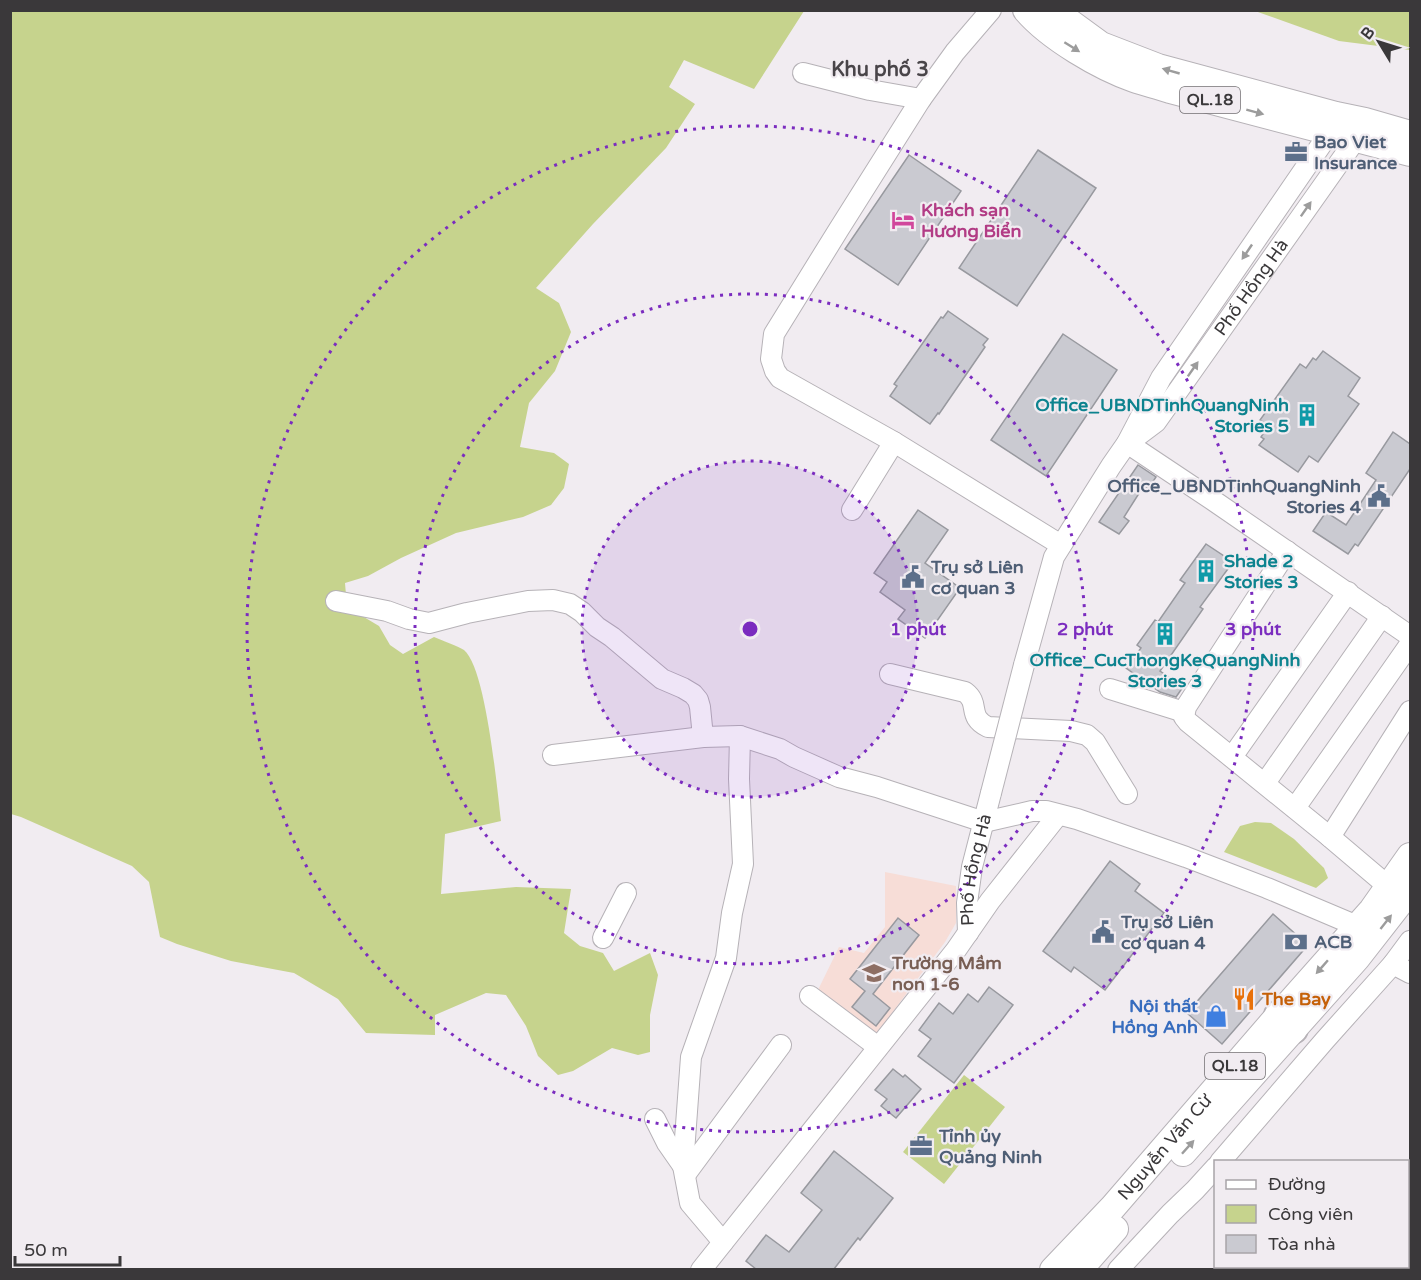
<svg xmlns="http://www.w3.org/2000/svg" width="1421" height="1280" font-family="'Varela Round',sans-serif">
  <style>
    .education { fill: #f7ddd7 }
    .green { fill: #c6d38d }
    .building { fill: #cacad1; stroke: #98999f; stroke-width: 1.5 }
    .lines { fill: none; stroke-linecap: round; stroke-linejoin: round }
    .minor-casing { stroke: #b6b2b7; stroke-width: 22 }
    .major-casing { stroke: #b6b2b7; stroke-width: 28 }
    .highway-casing { stroke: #b6b2b7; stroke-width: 32 }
    .minor { stroke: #fff; stroke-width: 20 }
    .major { stroke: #fff; stroke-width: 26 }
    .highway { stroke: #fff; stroke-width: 28 }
    .minor-bridge-casing { stroke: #b6b2b7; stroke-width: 22; stroke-linecap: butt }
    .minor-bridge { stroke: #fff; stroke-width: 20 }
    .oneway { fill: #9c9c9c }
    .ring { fill: none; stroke: #7b2cbf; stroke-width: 3; stroke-dasharray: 3 6 }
    .labels { text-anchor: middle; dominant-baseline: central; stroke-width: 4.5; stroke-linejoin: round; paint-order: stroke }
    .shield { fill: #f1ecf1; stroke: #716e71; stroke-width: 1.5 }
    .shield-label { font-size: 16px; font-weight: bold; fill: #3a383a }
    .service-label { font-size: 18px; font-weight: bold; fill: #4e5e75; stroke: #f1ecf1; text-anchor: start }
    .hotel-label { font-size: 18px; font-weight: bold; fill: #b23c85; stroke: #f1ecf1; text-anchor: start }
    .street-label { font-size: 18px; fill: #3a383a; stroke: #f1ecf1 }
    .culture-label { font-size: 18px; font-weight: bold; fill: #0d838f; stroke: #f1ecf1; text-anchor: end }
    .education-label { font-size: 18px; font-weight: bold; fill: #785e54; stroke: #f1ecf1; text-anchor: start }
    .food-label { font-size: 18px; font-weight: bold; fill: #c56008; stroke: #f1ecf1; text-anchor: start }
    .shop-label { font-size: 18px; font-weight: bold; fill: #366cbe; stroke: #f1ecf1; text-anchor: end }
    .neighbourhood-label { font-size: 20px; font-weight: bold; fill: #494549; stroke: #f1ecf1 }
    .centre { fill: #7b2cbf; stroke: #f1ecf1; stroke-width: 3 }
    .ring-label { font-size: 18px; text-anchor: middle; font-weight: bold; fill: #7b2cbf; stroke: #f1ecf1; stroke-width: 4.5; stroke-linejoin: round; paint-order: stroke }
  </style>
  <rect width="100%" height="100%" fill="#f1ecf1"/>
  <path class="education" d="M885 872 956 886V923L945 942 874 1037 817 992 839 947 864 953 885 927Z"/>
  <g class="green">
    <path d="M10 11H804L754 89 684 60 669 87 695 104 666 148 593 224 536 288 559 303 571 332 555 371 529 403 520 447 554 453 569 464 564 488 551 505 523 517 456 533 401 558 368 576 345 583 347 607 379 626 390 645 403 654 434 637C441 640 458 646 464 650 486 668 497 788 501 821L445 834 441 894 516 887 571 889 564 933 580 946 603 953 614 971 650 953 658 975 650 1015V1052L638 1055 612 1048 573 1071 558 1075 538 1056 526 1026 506 995 486 993 435 1015V1035L366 1033 338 999 294 973 231 961 177 944 160 937 149 882 132 866 21 817 11 814Z"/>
    <path d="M1255 11H1410V50L1339 41Z"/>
    <path d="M1255 822 1271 823 1294 839 1324 868 1328 878 1316 888 1224 852 1240 826Z"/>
    <path d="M964 1075 1005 1107 944 1184 903 1152Z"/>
  </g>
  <g class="building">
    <path d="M1038 150 1096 188 1017 306 959 268Z"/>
    <path d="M909 155 961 191 898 285 845 249Z"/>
    <path d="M948 311 988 339 983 345 985 347 939 414 938 413 930 424 890 396 897 386 894 384 941 317 943 318Z"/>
    <path d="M1063 334 1117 370 1046 476 991 440Z"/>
    <path d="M1323 351 1360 378 1348 396 1359 404 1318 462 1309 456 1298 472 1259 445 1264 439 1261 437 1268 426 1260 420 1300 364 1306 368 1313 358 1316 360Z"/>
    <path d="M1393 432 1410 444V469L1358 546 1355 544 1348 554 1313 531 1326 512 1346 525 1376 480 1366 473Z"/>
    <path d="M1138 465 1156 477 1148 489 1143 487 1124 517 1129 521 1119 534 1099 522Z"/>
    <path d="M918 510 948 530 925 563 960 588 925 638 898 619 905 610 880 592 887 582 874 573Z"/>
    <path d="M1206 544 1233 562 1200 607 1203 609 1160 671 1183 687 1176 697 1160 692 1126 668 1141 648 1137 645 1155 620 1158 622 1185 583 1180 580Z"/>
    <path d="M1110 861 1140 884 1135 891 1164 913 1105 990 1074 967 1071 972 1043 951Z"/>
    <path d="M1273 914 1308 945 1222 1044 1187 1013Z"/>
    <path d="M898 918 919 935 873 994 890 1008 876 1026 852 1007 865 991 850 979Z"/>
    <path d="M989 987 1013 1005 954 1083 918 1056 931 1039 919 1030 939 1003 953 1014 968 994 978 1002Z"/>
    <path d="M893 1069 903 1077 905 1075 921 1089 896 1118 881 1106 887 1099 875 1090Z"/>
    <path d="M834 1151 893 1198 860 1240 858 1238 834 1269H756L746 1261 766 1235 789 1252 822 1210 801 1193Z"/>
  </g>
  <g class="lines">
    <g class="minor-casing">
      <g id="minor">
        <path d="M991 10 955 52 921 99 839 229 774 334 771 359 775 371 780 378 894 442 1061 545"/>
        <path d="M803 73 870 90 921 99"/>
        <path id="s1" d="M1132 440 1156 422 1356 139 1359 128"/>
        <path d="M1127 443 1214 501 1410 636"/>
        <path d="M852 510 894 442"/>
        <path d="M1287 551 1186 707 1184 717 1188 722 1330 837 1389 887"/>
        <path d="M336 601 387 611 409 619 429 623 467 613 528 601 553 600 570 604 582 612 597 627 612 637 662 679 683 688 693 694 698 700 700 707 703 737"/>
        <path d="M1024 665 1054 557 1111 466 1127 443 1161 378 1330 132 1334 121"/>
        <path d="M890 674 965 692C981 704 966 716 988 727L1071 731 1087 735 1095 742 1127 794"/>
        <path d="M1110 689 1184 712"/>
        <path d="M553 755 703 737 740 736 780 749 794 757 839 777 877 787 984 822 1032 811H1046L1077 819 1186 857 1267 888 1357 926"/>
        <path d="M1232 757 1348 592"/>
        <path d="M1265 783 1382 616"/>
        <path d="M1295 808 1410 644"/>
        <path d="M1330 837 1410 711"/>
        <path id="s2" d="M968 933 967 903 972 867 991 793"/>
        <path d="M603 938 626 893"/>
        <path d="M1393 964 1410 973"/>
        <path d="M810 996 878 1047"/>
        <path d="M655 1119 667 1143 683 1166"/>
        <path d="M1220 1162 1325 1040 1393 964 1410 941"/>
        <path d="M685 1175 781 1045"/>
        <path d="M723 1242 690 1203 683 1166 691 1057 726 958 732 913 743 864 739 779 740 736"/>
        <path d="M701 1270 956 950 990 901 1058 815"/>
        <path d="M1118 1270 1170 1214 1195 1190 1216 1167"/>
      </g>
    </g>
    <g class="major-casing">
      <g id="major">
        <path d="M1026 10C1050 38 1100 67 1134 79 1146 83 1158 86 1170 90L1410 153"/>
        <path d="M1053 10 1101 45 1158 67 1336 115 1365 121 1410 134"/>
        <path d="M1183 1153 1357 958 1410 890"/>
        <path id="s3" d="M1053 1270 1113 1207 1279 1015 1372 910 1410 856"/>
        <path d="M1079 1270 1115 1229"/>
      </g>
    </g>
    <g class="highway-casing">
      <path id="highway" d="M1279 1015 1293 1029"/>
    </g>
    <use href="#minor" class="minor"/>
    <use href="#major" class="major"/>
    <use href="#highway" class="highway"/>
    <g class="minor-bridge-casing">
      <path id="minor-bridge" d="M991 793 1024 665"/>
    </g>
    <use href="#minor-bridge" class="minor-bridge"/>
  </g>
  <defs><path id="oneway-solid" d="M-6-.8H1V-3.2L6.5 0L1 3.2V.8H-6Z" transform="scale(1.5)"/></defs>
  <g class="oneway">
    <use href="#oneway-solid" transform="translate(1072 47) rotate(32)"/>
    <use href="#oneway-solid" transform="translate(1171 71) rotate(-164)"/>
    <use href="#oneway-solid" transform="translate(1255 112) rotate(15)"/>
    <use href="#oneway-solid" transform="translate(1306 209) rotate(-55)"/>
    <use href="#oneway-solid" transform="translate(1247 252) rotate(124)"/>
    <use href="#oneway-solid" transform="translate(1193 369) rotate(-55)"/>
    <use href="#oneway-solid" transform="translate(1386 922) rotate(-52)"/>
    <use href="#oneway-solid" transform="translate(1322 967) rotate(131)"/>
    <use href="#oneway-solid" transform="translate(1188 1147) rotate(-48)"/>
  </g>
  <circle cx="750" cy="629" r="168" fill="#7b2cbf" fill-opacity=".12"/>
  <g class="ring">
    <circle cx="750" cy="629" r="168"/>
    <circle cx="750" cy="629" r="335"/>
    <circle cx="750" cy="629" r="503"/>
  </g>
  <defs>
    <g id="office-bare" transform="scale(1.8)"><path d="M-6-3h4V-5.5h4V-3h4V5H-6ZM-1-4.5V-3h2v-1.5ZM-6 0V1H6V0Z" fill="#5c6f8a" stroke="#f1ecf1" stroke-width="2.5" paint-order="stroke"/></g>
    <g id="hotel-bare" transform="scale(1.8)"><path d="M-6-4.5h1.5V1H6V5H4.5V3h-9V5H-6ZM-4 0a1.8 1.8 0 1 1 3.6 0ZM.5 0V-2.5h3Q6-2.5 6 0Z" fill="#d1479c" stroke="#f1ecf1" stroke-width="2.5" paint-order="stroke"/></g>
    <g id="building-bare" transform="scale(1.8)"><path d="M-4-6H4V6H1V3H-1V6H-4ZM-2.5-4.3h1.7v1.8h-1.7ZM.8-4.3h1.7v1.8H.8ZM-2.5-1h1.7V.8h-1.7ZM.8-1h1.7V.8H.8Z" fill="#0f9aa8" stroke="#f1ecf1" stroke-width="2.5" paint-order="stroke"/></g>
    <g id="civic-bare" transform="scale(1.8)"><path d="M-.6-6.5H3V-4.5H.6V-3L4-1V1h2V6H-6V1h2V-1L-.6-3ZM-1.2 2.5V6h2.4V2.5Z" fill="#5c6f8a" stroke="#f1ecf1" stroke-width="2.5" paint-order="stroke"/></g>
    <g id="bank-bare" transform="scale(1.8)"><path d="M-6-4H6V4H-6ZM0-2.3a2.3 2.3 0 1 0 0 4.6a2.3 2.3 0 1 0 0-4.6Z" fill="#5c6f8a" stroke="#f1ecf1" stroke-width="2.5" paint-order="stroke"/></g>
    <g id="school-bare" transform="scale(1.8)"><path d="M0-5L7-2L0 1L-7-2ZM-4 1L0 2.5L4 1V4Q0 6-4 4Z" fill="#8d6e63" stroke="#f1ecf1" stroke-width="2.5" paint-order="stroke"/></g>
    <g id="restaurant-bare" transform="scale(1.8)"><path d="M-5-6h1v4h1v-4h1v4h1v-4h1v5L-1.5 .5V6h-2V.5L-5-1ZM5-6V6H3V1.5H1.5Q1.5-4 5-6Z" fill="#e8710a" stroke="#f1ecf1" stroke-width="2.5" paint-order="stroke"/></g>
    <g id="shop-bare" transform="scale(1.8)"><path d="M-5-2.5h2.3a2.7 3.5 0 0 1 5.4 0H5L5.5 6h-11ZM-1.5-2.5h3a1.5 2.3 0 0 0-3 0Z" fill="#3f7fe0" stroke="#f1ecf1" stroke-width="2.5" paint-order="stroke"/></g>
  </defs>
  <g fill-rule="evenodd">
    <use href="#office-bare" x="1296" y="152"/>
    <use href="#hotel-bare" x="903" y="220"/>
    <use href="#building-bare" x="1307" y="415"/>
    <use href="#civic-bare" x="1379" y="496"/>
    <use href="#building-bare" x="1206" y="571"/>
    <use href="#civic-bare" x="913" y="577"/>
    <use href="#building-bare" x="1165" y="634"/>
    <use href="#civic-bare" x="1103" y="932"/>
    <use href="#bank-bare" x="1296" y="942"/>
    <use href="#school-bare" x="874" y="973"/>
    <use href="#restaurant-bare" x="1244" y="999"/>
    <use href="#shop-bare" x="1216" y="1016"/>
    <use href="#office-bare" x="921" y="1146"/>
  </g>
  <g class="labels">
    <g class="shield">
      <rect x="1180" y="87" width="60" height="26" rx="4.5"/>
      <rect x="1205" y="1053" width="60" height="26" rx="4.5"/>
    </g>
    <g class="shield-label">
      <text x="1210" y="100">QL.18</text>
      <text x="1235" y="1066">QL.18</text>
    </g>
    <g class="service-label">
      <text x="1314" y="142">Bao Viet<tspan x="1314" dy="21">Insurance</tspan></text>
      <text x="1361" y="486" text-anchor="end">Office_UBNDTinhQuangNinh<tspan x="1361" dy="21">Stories 4</tspan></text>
      <text x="931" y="567">Trụ sở Liên<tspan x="931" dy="21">cơ quan 3</tspan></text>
      <text x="1121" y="922">Trụ sở Liên<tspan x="1121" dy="21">cơ quan 4</tspan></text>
      <text x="1314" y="942">ACB</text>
      <text x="939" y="1136">Tỉnh ủy<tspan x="939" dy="21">Quảng Ninh</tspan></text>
    </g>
    <g class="hotel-label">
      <text x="921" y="210">Khách sạn<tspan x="921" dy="21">Hương Biển</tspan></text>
    </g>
    <g class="street-label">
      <text stroke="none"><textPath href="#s1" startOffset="195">Phố Hồng Hà</textPath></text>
      <text stroke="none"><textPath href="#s2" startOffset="64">Phố Hồng Hà</textPath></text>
      <text stroke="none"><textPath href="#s3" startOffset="166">Nguyễn Văn Cừ</textPath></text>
    </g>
    <g class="culture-label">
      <text x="1289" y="405">Office_UBNDTinhQuangNinh<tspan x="1289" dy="21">Stories 5</tspan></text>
      <text x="1224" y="561" text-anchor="start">Shade 2<tspan x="1224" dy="21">Stories 3</tspan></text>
      <text x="1165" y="660" text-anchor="middle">Office_CucThongKeQuangNinh<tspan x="1165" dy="21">Stories 3</tspan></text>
    </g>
    <g class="education-label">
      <text x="892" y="963">Trường Mầm<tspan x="892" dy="21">non 1-6</tspan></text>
    </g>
    <g class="food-label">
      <text x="1262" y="999">The Bay</text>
    </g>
    <g class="shop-label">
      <text x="1198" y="1006">Nội thất<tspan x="1198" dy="21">Hồng Anh</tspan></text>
    </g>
    <g class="neighbourhood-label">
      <text x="880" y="70">Khu phố 3</text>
    </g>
  </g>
  <circle cx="750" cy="629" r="9" class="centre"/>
  <g class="ring-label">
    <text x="918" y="635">1 phút</text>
    <text x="1085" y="635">2 phút</text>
    <text x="1253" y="635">3 phút</text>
  </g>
  <rect width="1421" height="1280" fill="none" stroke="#3a383a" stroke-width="24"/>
  <rect x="1214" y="1160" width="195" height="108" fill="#f1ecf1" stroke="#a8a4a8" stroke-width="1.5"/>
  <rect x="1226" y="1180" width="30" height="9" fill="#ffffff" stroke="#a8a4a8" stroke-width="1.5"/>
  <text x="1268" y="1190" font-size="18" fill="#3a383a">Đường</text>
  <rect x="1226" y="1205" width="30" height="18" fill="#c6d38d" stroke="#a8a4a8" stroke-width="1.5"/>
  <text x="1268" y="1220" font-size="18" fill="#3a383a">Công viên</text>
  <rect x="1226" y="1235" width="30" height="18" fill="#cacad1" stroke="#a8a4a8" stroke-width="1.5"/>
  <text x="1268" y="1250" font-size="18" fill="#3a383a">Tòa nhà</text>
  <g transform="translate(1379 42) rotate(308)" stroke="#f1ecf1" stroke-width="4.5" paint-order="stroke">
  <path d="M0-4.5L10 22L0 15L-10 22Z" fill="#3a383a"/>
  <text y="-9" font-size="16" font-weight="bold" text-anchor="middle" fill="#3a383a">B</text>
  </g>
  <path d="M15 1256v9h105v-9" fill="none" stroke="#3a383a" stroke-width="3"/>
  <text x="24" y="1256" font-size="18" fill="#3a383a" stroke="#f1ecf1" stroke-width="4.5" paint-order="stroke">50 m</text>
</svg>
